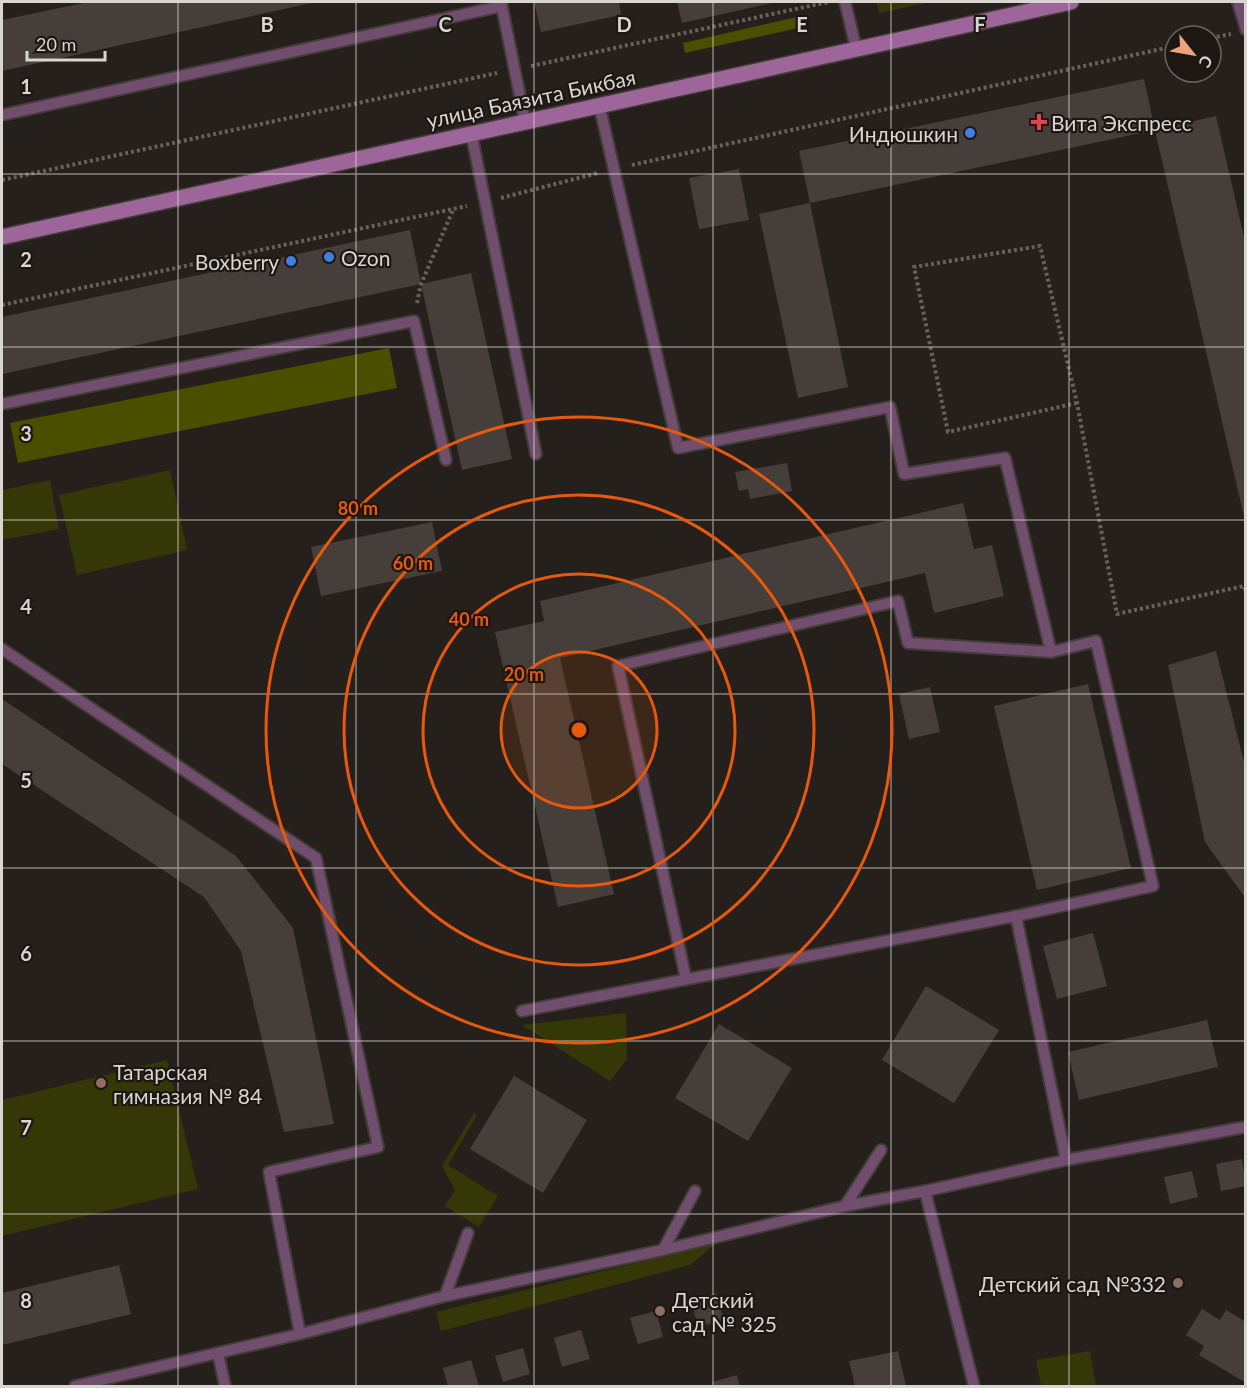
<svg xmlns="http://www.w3.org/2000/svg" width="1247" height="1388" font-family="Lato,sans-serif">
  <style>
    .green { fill: #343706 }
    .forest { fill: #4a4f00 }
    .building { fill: #453e3a }
    .lines { fill: none; stroke-linecap: round; stroke-linejoin: round }
    .service-casing { stroke: #433d39; stroke-width: 14 }
    .secondary-casing { stroke: #433d39; stroke-width: 18 }
    .path { stroke: #66615d; stroke-width: 4; stroke-dasharray: 3 3; stroke-linecap: butt }
    .service { stroke: #714d6e; stroke-width: 10 }
    .secondary { stroke: #9e659a; stroke-width: 15 }
    .grid { fill: none; stroke: #d9d5d2; stroke-width: 1.5; stroke-opacity: 0.55 }
    .ring { fill: none; stroke: #e8590c; stroke-width: 3 }
    .health-dot { fill: #e0444e; stroke: #1c1713; stroke-width: 2 }
    .shop-dot { fill: #3f7fe0; stroke: #1c1713; stroke-width: 2 }
    .education-dot { fill: #8d6e63; stroke: #1c1713; stroke-width: 2 }
    .labels { text-anchor: middle; dominant-baseline: central; stroke-width: 4.5; stroke-linejoin: round; paint-order: stroke }
    .street-label { font-size: 21px; fill: #d9d5d2; stroke: #1c1713 }
    .poi-label { font-size: 21px; fill: #d9d5d2; stroke: #1c1713; text-anchor: start }
    .grid-label { font-size: 20px; text-anchor: middle; font-weight: bold; fill: #d9d5d2; stroke: #1c1713; stroke-width: 4.5; stroke-linejoin: round; paint-order: stroke }
    .centre { fill: #e8590c; stroke: #1c1713; stroke-width: 3 }
    .ring-label { font-size: 18px; text-anchor: middle; font-weight: bold; fill: #e8590c; stroke: #1c1713; stroke-width: 4.5; stroke-linejoin: round; paint-order: stroke }
  </style>
  <rect width="100%" height="100%" fill="#26201c"/>
  <g class="green">
    <path d="M876 2H931L879 13Z"/>
    <path d="M170 470 187 550 77 575 59 495Z"/>
    <path d="M50 480 59 529 2 540V490Z"/>
    <path d="M626 1013 627 1059 610 1081 522 1025Z"/>
    <path d="M167 1060 198 1189 2 1236V1100Z"/>
    <path d="M474 1113 477 1115 448 1165 498 1196 479 1227 445 1206 455 1190 442 1166Z"/>
    <path d="M717 1243 690 1265 441 1331 436 1312Z"/>
    <path d="M1090 1351 1096 1386H1041L1036 1360Z"/>
  </g>
  <g class="forest">
    <path d="M801 16 803 27 685 53 683 43Z"/>
    <path d="M389 348 397 388 18 463 10 423Z"/>
  </g>
  <g class="building">
    <path d="M88 2H316L2 71V20Z"/>
    <path d="M534 2H619L621 15 541 32Z"/>
    <path d="M677 2H776L682 23Z"/>
    <path d="M1144 79 1155 130 810 203 799 151Z"/>
    <path d="M1216 116 1246 246 1245 521 1155 130Z"/>
    <path d="M739 169 749 220 699 229 689 178Z"/>
    <path d="M810 203 848 387 798 398 759 214Z"/>
    <path d="M410 230 421 284 2 374V317Z"/>
    <path d="M471 273 512 459 462 470 421 284Z"/>
    <path d="M787 463 792 491 750 499 748 489 739 491 735 472Z"/>
    <path d="M963 503 974 549 992 545 1004 596 934 613 925 573 560 658 614 894 558 907 495 632 544 621 540 601Z"/>
    <path d="M432 522 442 571 321 596 311 547Z"/>
    <path d="M1216 651 1246 770V899L1205 842 1168 665Z"/>
    <path d="M1088 684 1131 868 1037 890 994 706Z"/>
    <path d="M930 687 940 732 909 739 899 694Z"/>
    <path d="M2 699 236 856 293 928 334 1124 284 1132 241 951 204 897 2 764Z"/>
    <path d="M1093 933 1107 986 1057 999 1043 946Z"/>
    <path d="M926 986 999 1030 954 1103 882 1060Z"/>
    <path d="M1207 1020 1218 1067 1079 1100 1068 1052Z"/>
    <path d="M719 1024 792 1068 748 1141 675 1098Z"/>
    <path d="M514 1076 587 1120 543 1193 470 1149Z"/>
    <path d="M1242 1159 1246 1186 1221 1191 1216 1164Z"/>
    <path d="M1192 1171 1198 1197 1170 1204 1164 1177Z"/>
    <path d="M119 1265 131 1314 2 1345V1293Z"/>
    <path d="M716 1293 724 1320 698 1327 691 1300Z"/>
    <path d="M1202 1309 1220 1320 1226 1310 1246 1322V1383L1199 1355 1204 1346 1186 1335Z"/>
    <path d="M656 1311 663 1337 638 1344 630 1318Z"/>
    <path d="M581 1330 590 1359 562 1367 554 1338Z"/>
    <path d="M523 1348 530 1374 503 1382 495 1356Z"/>
    <path d="M898 1351 906 1386H855L849 1361Z"/>
    <path d="M471 1360 479 1386H448L443 1368Z"/>
    <path d="M737 1375 740 1386H713L712 1382Z"/>
  </g>
  <g class="lines">
    <g class="service-casing">
      <g id="service">
        <path d="M501 2 525 121"/>
        <path d="M845 2 856 48"/>
        <path d="M1238 2 1246 30"/>
        <path d="M599 104 678 448 890 407 904 474 1005 458 1051 652 1096 641 1153 886 1016 916 1066 1160"/>
        <path d="M2 115 502 6"/>
        <path d="M471 132 536 454"/>
        <path d="M2 404 414 321 446 460"/>
        <path d="M2 649 316 858 378 1147 269 1172 300 1334"/>
        <path d="M686 979 618 666 898 601 908 643 1051 652"/>
        <path d="M522 1011 1016 916"/>
        <path d="M925 1191 974 1386"/>
        <path d="M845 1206 881 1150"/>
        <path d="M663 1250 695 1191"/>
        <path d="M445 1296 468 1233"/>
        <path d="M218 1353 225 1386"/>
        <path d="M75 1386 300 1334 445 1296 663 1250 845 1206 925 1191 1066 1160 1246 1127"/>
      </g>
    </g>
    <g class="secondary-casing">
      <path id="secondary" d="M2 237 1071 2"/>
    </g>
    <g class="path">
      <path d="M1211 38 1231 34"/>
      <path d="M531 66 828 2"/>
      <path d="M632 165 1175 46"/>
      <path d="M2 180 497 73"/>
      <path d="M501 198 598 173"/>
      <path d="M417 303 421 284 453 210"/>
      <path d="M2 305 467 206"/>
      <path d="M1077 403 948 432 914 267 1040 246 1077 403 1117 614 1244 586 1246 593"/>
    </g>
    <use href="#service" class="service"/>
    <use href="#secondary" class="secondary"/>
  </g>
  <path class="grid" d="M178 2V1386M356 2V1386M534 2V1386M713 2V1386M891 2V1386M1069 2V1386M2 174H1246M2 347H1246M2 520H1246M2 694H1246M2 868H1246M2 1041H1246M2 1214H1246"/>
  <circle cx="579" cy="730" r="78" fill="#e8590c" fill-opacity=".12"/>
  <g class="ring">
    <circle cx="579" cy="730" r="78"/>
    <circle cx="579" cy="730" r="156"/>
    <circle cx="579" cy="730" r="235"/>
    <circle cx="579" cy="730" r="313"/>
  </g>
  <path class="health-dot" d="M1036 113h6v6h6v6h-6v6h-6v-6h-6v-6h6z"/>
  <g class="shop-dot">
    <circle cx="970" cy="133" r="6"/>
    <circle cx="329" cy="257" r="6"/>
    <circle cx="291" cy="261" r="6"/>
  </g>
  <g class="education-dot">
    <circle cx="101" cy="1083" r="6"/>
    <circle cx="1178" cy="1283" r="6"/>
    <circle cx="660" cy="1311" r="6"/>
  </g>
  <g class="labels">
    <g class="street-label">
      <text transform="translate(531 98) rotate(-12)">улица Баязита Бикбая</text>
    </g>
    <g class="poi-label">
      <text x="1051" y="122">Вита Экспресс</text>
      <text x="958" y="133" text-anchor="end">Индюшкин</text>
      <text x="341" y="257">Ozon</text>
      <text x="279" y="261" text-anchor="end">Boxberry</text>
      <text x="113" y="1071">Татарская<tspan x="113" dy="24">гимназия № 84</tspan></text>
      <text x="1166" y="1283" text-anchor="end">Детский сад №332</text>
      <text x="672" y="1299">Детский<tspan x="672" dy="24">сад № 325</tspan></text>
    </g>
  </g>
  <g class="grid-label">
    <text x="267" y="32">B</text>
    <text x="445" y="32">C</text>
    <text x="624" y="32">D</text>
    <text x="802" y="32">E</text>
    <text x="980" y="32">F</text>
    <text x="26" y="94">1</text>
    <text x="26" y="267">2</text>
    <text x="26" y="441">3</text>
    <text x="26" y="614">4</text>
    <text x="26" y="788">5</text>
    <text x="26" y="961">6</text>
    <text x="26" y="1135">7</text>
    <text x="26" y="1308">8</text>
  </g>
  <circle cx="579" cy="730" r="9" class="centre"/>
  <g class="ring-label">
    <text x="358" y="515">80 m</text>
    <text x="413" y="570">60 m</text>
    <text x="469" y="626">40 m</text>
    <text x="524" y="681">20 m</text>
  </g>
  <rect width="1247" height="1388" fill="none" stroke="#d9d5d2" stroke-width="6"/>
  <g transform="translate(1193 54) rotate(121)"><circle r="28" fill="#1c1713" stroke="#68635f" stroke-width="1.5"/>
  <path d="M0-4.5L10 22L0 15L-10 22Z" fill="#f0a27a"/>
  <text y="-9" font-size="16" font-weight="bold" text-anchor="middle" fill="#d9d5d2">С</text>
  </g>
  <path d="M27 51v9h78v-9" fill="none" stroke="#d9d5d2" stroke-width="3"/>
  <text x="36" y="51" font-size="18" fill="#d9d5d2" stroke="#1c1713" stroke-width="4.5" paint-order="stroke">20 m</text>
</svg>
